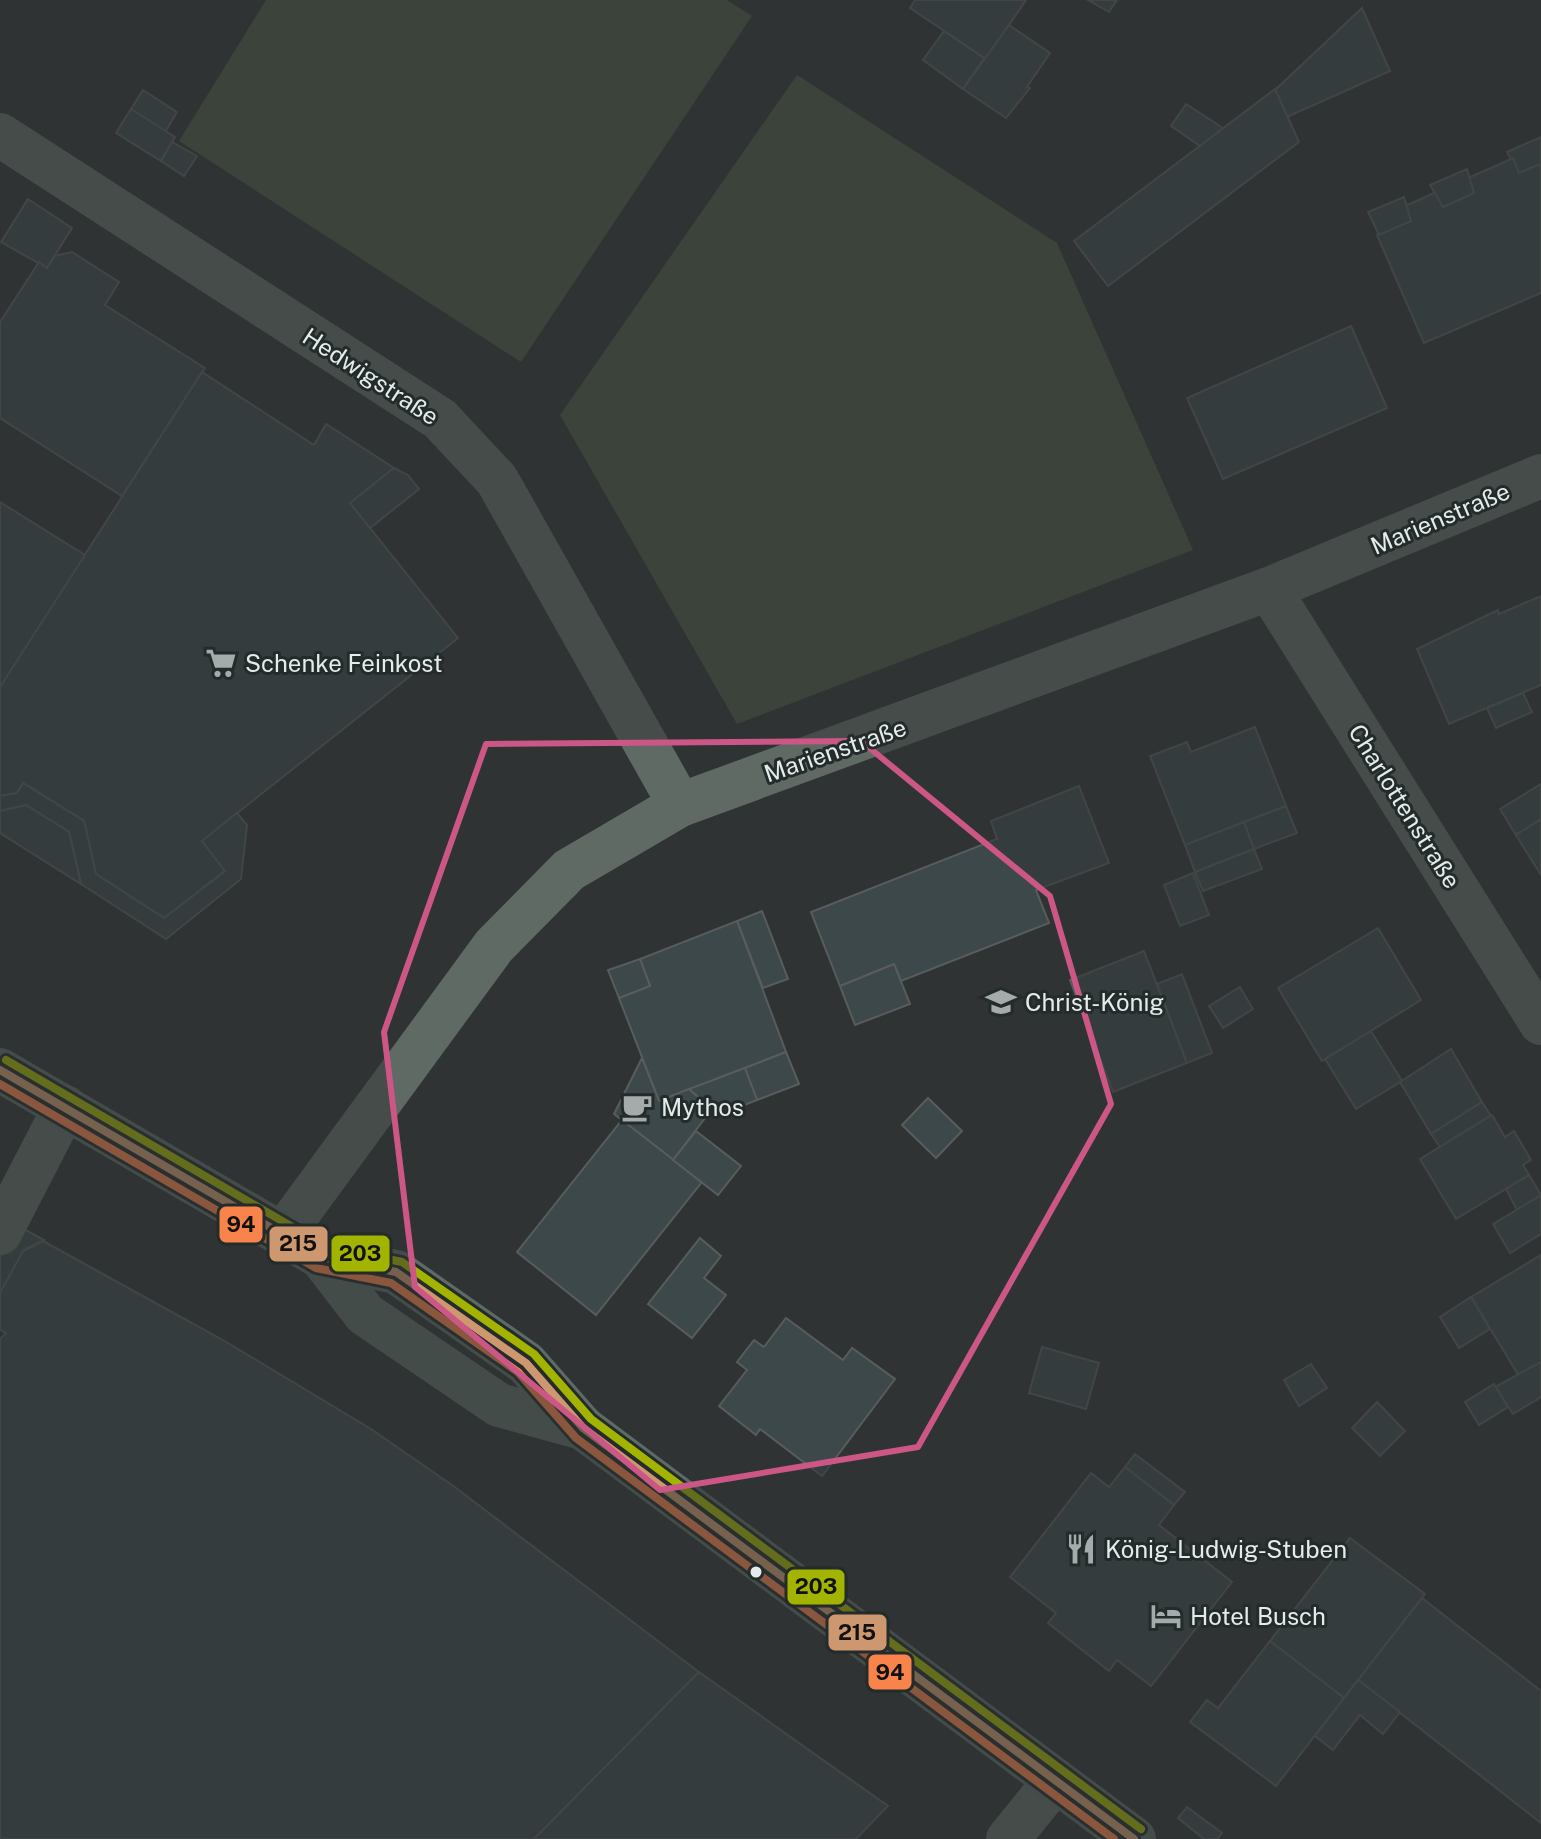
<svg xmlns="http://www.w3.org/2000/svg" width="1541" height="1839" font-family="'Public Sans',sans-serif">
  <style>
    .green { fill: #4b5744 }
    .building { fill: #3d484a; stroke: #595c5d; stroke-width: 2 }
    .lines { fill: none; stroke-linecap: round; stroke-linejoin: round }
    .minor { stroke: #5f6a65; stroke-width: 44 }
    .major { stroke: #5e6a65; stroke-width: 44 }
    .bus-1-casing { stroke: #232b2b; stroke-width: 14 }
    .bus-2-casing { stroke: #232b2b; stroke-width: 14 }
    .bus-3-casing { stroke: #232b2b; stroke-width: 14 }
    .bus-1 { stroke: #cd976f; stroke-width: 8 }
    .bus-2 { stroke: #f8844c; stroke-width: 8 }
    .bus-3 { stroke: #a3b400; stroke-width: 8 }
    .marked { fill: none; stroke: #cc5786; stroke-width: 6; stroke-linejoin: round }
    .bus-dot { fill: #e5eaea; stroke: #232b2b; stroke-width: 3 }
    .labels { text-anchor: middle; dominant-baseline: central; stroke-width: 6; stroke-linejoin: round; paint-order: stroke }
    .street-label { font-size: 24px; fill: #e5eaea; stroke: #232b2b }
    .poi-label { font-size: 24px; fill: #e5eaea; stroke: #232b2b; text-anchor: start }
    .line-badge { stroke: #232b2b; stroke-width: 3 }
    .pale-badge-label { font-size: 22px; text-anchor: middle; font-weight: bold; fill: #111 }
  </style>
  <rect width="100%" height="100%" fill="#2f3333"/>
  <g class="green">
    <path d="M266 0H727L752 16 521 362 179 141Z"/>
    <path d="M797 75 1057 243 1193 550 737 724 560 415Z"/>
  </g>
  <g class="building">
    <path d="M915 0H1026L986 59 910 8Z"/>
    <path d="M1088 0H1117L1109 12Z"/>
    <path d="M1362 8 1390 71 1287 117 1275 90Z"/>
    <path d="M1009 25 1050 53 1027 87 1030 88 1006 118 963 89Z"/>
    <path d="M944 31 984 58 963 89 923 60Z"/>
    <path d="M1275 89 1299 142 1108 286 1074 241Z"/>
    <path d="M143 90 177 112 165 132 131 109Z"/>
    <path d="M1186 104 1223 128 1200 146 1171 126Z"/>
    <path d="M131 109 175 137 161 161 116 133Z"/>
    <path d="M1541 137V164L1519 173 1507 152Z"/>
    <path d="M172 142 197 156 184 176 161 161Z"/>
    <path d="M1513 158 1519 173 1541 164V293L1424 343 1377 235 1411 221 1405 206 1436 192 1443 207 1474 193 1468 178Z"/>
    <path d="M1467 169 1474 193 1443 207 1430 185Z"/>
    <path d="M1404 197 1411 221 1379 235 1368 212Z"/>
    <path d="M28 199 72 228 47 268 1 242Z"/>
    <path d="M72 252 119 282 105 305 205 368 122 496 0 418V322L39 262 47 268 55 256Z"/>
    <path d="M1351 326 1387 408 1223 479 1187 398Z"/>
    <path d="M202 372 314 445 326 424 394 468 350 503 458 638 202 841 225 871 164 918 96 874 84 821 23 783 17 793 0 796V687Z"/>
    <path d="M394 468 408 475 419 489 370 528 350 503Z"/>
    <path d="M0 502 85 555 0 687Z"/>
    <path d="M1541 596V685L1449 724 1417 649 1498 610 1499 614Z"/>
    <path d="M1523 693 1532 712 1496 728 1487 708Z"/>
    <path d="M1255 727 1286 806 1185 845 1150 756 1187 742 1191 752Z"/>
    <path d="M23 783 84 821 96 874 164 918 225 871 202 841 237 813 247 825 241 879 166 939 81 884 69 832 26 805 0 811V796L17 793Z"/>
    <path d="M1541 784V819L1516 835 1500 809Z"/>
    <path d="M1079 786 1109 863 1036 890 1049 923 901 981 894 964 840 986 811 912 997 839 991 821Z"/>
    <path d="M26 805 69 832 81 884 0 833V811Z"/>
    <path d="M1286 806 1297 833 1254 849 1244 822Z"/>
    <path d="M1541 819V875L1516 835Z"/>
    <path d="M1244 822 1254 849 1195 872 1185 845Z"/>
    <path d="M1254 849 1262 869 1203 891 1195 872Z"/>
    <path d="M1193 873 1209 915 1180 926 1164 885Z"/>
    <path d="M762 911 788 979 763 988 737 921Z"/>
    <path d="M737 921 786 1052 659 1101 619 998 650 986 640 959Z"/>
    <path d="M1378 928 1421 1000 1322 1061 1278 988Z"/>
    <path d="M1144 951 1187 1063 1113 1092 1070 980Z"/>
    <path d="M640 959 650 986 619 998 608 970Z"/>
    <path d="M894 964 910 1004 855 1025 840 986Z"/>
    <path d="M1182 974 1212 1053 1187 1063 1157 984Z"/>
    <path d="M1240 987 1253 1009 1223 1028 1209 1006Z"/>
    <path d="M1371 1031 1402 1081 1356 1109 1325 1059Z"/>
    <path d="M1451 1049 1482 1102 1431 1134 1400 1082Z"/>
    <path d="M786 1052 799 1084 757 1100 745 1068Z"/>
    <path d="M642 1058 659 1101 689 1089 712 1109 673 1160 614 1114Z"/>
    <path d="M745 1068 757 1100 719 1115 689 1089Z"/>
    <path d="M928 1098 962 1131 936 1158 902 1125Z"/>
    <path d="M1482 1102 1491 1116 1440 1147 1431 1134Z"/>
    <path d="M1492 1115 1505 1137 1514 1131 1531 1160 1523 1165 1529 1175 1456 1219 1420 1159Z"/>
    <path d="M622 1120 702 1182 596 1315 517 1252Z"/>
    <path d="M696 1131 741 1166 718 1195 673 1160Z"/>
    <path d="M1529 1175 1541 1195 1517 1210 1506 1189Z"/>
    <path d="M1541 1195V1234L1510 1253 1493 1224Z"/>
    <path d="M0 1216 44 1240 24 1250 0 1294Z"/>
    <path d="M700 1238 721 1256 704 1278 726 1295 692 1338 648 1304Z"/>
    <path d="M43 1241 223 1340 371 1429 452 1485 699 1672 534 1839H0V1339L6 1333 0 1330V1293L23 1251Z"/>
    <path d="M1541 1255V1362L1519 1376 1471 1297Z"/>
    <path d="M1471 1297 1490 1329 1459 1348 1440 1317Z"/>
    <path d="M786 1318 843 1360 852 1348 895 1379 822 1476 760 1429 756 1435 719 1406 747 1370 737 1362 754 1340 764 1347Z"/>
    <path d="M1042 1347 1099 1363 1086 1409 1029 1393Z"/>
    <path d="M1541 1362V1397L1513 1414 1495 1387Z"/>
    <path d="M1311 1364 1327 1388 1299 1406 1284 1380Z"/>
    <path d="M1494 1384 1508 1407 1479 1425 1465 1402Z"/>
    <path d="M1377 1402 1405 1431 1380 1456 1352 1428Z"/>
    <path d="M1135 1454 1185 1492 1174 1505 1125 1467Z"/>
    <path d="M1125 1467 1174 1505 1159 1525 1232 1582 1151 1686 1117 1660 1109 1671 1048 1623 1056 1613 1010 1577 1091 1473 1109 1487Z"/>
    <path d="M1350 1538 1425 1594 1344 1698 1270 1641Z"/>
    <path d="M1422 1598 1541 1691V1823L1358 1680Z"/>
    <path d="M1270 1641 1344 1698 1276 1786 1190 1722 1207 1700 1218 1708Z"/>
    <path d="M699 1672 888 1806 856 1839H534Z"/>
    <path d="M1358 1680 1400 1712 1383 1734 1360 1715 1333 1750 1315 1736Z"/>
    <path d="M1187 1807 1222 1833 1217 1839H1204L1178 1818Z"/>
  </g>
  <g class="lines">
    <g class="minor">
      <path d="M0 135 440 419 497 480 680 805"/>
      <path d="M1269 589 1541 1023"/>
      <path d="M0 1233 65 1107"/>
      <path d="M283 1234 494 946 569 870 680 805 1269 589 1541 476"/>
      <path d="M1008 1839 1055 1781"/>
    </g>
    <g class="major">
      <path d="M0 1070 321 1257 365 1314 499 1405 583 1428"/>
      <path d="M321 1257 396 1272 526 1363 583 1428 1134 1839"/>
    </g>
    <g class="bus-1-casing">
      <path id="bus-1" d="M0 1070 321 1257 396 1272 526 1363 583 1428 1134 1839"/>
    </g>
    <g class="bus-2-casing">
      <path id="bus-2" d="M0 1084 316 1268 391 1283 518 1372 576 1438 1114 1839"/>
    </g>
    <g class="bus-3-casing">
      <path id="bus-3" d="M6 1060 325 1246 402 1262 534 1354 591 1419 1141 1829"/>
    </g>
    <use href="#bus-1" class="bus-1"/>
    <use href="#bus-2" class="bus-2"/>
    <use href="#bus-3" class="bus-3"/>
  </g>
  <path d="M0 0H1541V1839H0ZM861 741 1050 896 1111 1104 918 1447 660 1490 415 1287 384 1032 486 744Z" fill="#2f3333" fill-opacity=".55" fill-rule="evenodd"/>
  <path class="marked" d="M861 741 1050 896 1111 1104 918 1447 660 1490 415 1287 384 1032 486 744Z"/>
  <defs>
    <g id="supermarket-bare" transform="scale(2.4)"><path d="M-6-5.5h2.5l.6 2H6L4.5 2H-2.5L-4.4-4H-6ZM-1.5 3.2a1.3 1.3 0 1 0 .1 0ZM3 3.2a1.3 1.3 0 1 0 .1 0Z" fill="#a5aaaa" stroke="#232b2b" stroke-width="2.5" paint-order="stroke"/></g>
    <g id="school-bare" transform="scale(2.4)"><path d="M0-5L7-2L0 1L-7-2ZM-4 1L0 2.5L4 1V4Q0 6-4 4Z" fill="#a5aaaa" stroke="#232b2b" stroke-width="2.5" paint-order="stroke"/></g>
    <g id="cafe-bare" transform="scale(2.4)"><path d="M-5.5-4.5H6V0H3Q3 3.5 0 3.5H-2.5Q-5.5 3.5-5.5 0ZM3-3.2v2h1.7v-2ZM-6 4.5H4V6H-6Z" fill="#a5aaaa" stroke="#232b2b" stroke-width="2.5" paint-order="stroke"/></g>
    <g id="restaurant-bare" transform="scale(2.4)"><path d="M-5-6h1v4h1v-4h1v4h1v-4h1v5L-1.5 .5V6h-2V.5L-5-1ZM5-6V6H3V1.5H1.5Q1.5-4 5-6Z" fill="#a5aaaa" stroke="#232b2b" stroke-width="2.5" paint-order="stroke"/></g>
    <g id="hotel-bare" transform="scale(2.4)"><path d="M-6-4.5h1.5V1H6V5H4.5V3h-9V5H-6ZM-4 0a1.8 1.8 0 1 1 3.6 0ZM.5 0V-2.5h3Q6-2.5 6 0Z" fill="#a5aaaa" stroke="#232b2b" stroke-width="2.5" paint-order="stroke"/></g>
  </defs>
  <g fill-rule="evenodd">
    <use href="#supermarket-bare" x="221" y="663"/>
    <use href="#school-bare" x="1001" y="1002"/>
    <use href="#cafe-bare" x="637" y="1107"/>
    <use href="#restaurant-bare" x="1081" y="1549"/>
    <use href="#hotel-bare" x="1166" y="1616"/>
  </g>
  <circle class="bus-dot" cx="756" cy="1572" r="7"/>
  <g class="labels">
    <g class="street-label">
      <text transform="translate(371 376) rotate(33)">Hedwigstraße</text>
      <text transform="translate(1440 518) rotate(-23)">Marienstraße</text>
      <text transform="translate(835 750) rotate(-19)">Marienstraße</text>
      <text transform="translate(1405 806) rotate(58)">Charlottenstraße</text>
    </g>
    <g class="poi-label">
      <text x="245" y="663">Schenke Feinkost</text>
      <text x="1025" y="1002">Christ-König</text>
      <text x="661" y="1107">Mythos</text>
      <text x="1105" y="1549">König-Ludwig-Stuben</text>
      <text x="1190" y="1616">Hotel Busch</text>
    </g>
  </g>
  <g class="line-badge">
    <rect x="218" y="1205" width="46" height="39" rx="8" fill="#f8844c"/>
    <rect x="268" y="1225" width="61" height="38" rx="8" fill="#cd976f"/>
    <rect x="330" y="1234" width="61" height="39" rx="8" fill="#a3b400"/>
    <rect x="786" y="1568" width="60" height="38" rx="8" fill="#a3b400"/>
    <rect x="827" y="1613" width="61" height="39" rx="8" fill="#cd976f"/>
    <rect x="867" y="1653" width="46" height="38" rx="8" fill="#f8844c"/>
  </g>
  <g class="pale-badge-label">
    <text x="241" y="1232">94</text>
    <text x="298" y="1251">215</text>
    <text x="360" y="1261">203</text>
    <text x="816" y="1594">203</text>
    <text x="857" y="1640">215</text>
    <text x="890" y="1680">94</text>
  </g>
</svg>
